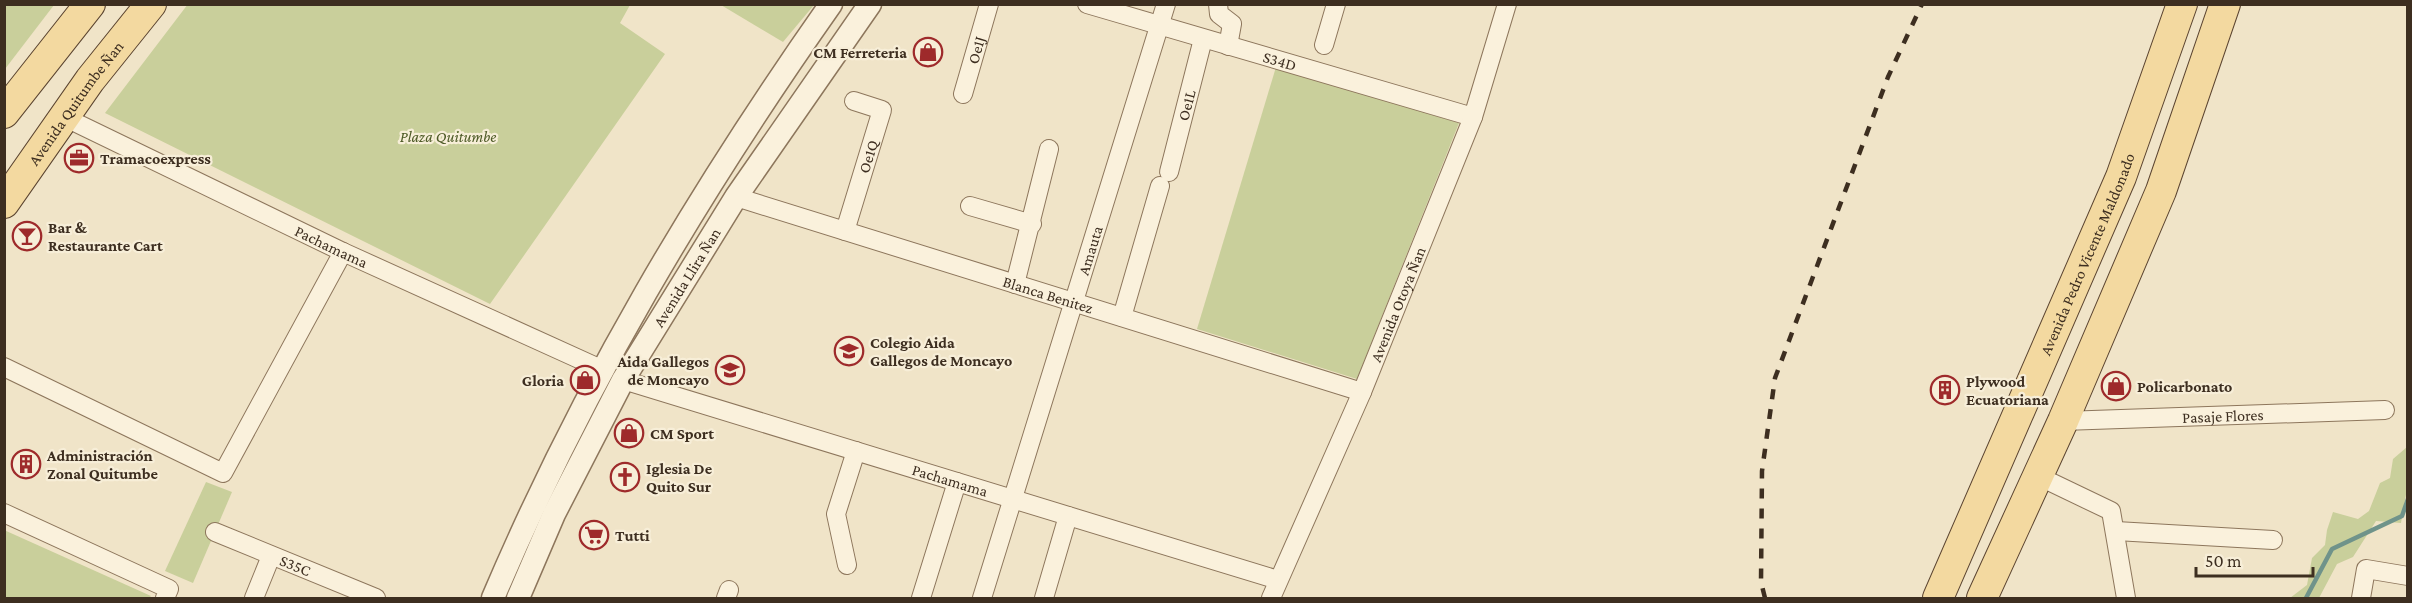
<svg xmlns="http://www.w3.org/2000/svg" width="2412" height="603" font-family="'Crimson Pro',serif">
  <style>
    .green { fill: #c9cf9b }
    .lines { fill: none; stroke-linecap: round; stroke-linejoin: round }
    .stream { stroke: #6f938a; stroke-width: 4.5 }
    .minor-casing { stroke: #8d765c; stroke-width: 20 }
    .tertiary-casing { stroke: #8d765c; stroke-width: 25 }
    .primary-casing { stroke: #5b4430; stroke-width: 32 }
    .minor { stroke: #faf1dc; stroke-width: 18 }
    .tertiary { stroke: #faf1dc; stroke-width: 22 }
    .primary { stroke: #f3d9a0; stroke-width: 30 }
    .rail { stroke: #3d2e20; stroke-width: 4.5; stroke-dasharray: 10 10; stroke-linecap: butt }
    .labels { text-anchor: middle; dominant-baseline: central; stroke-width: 4.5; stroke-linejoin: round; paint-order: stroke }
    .street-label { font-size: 16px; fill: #3d2e20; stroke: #f7eed8 }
    .poi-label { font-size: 16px; font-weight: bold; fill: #3d2e20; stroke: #f7eed8; text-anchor: start }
    .park-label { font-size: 16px; font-style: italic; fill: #4d5a26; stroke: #f7eed8 }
  </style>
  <rect width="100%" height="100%" fill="#f0e4c8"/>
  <g class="green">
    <path d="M5 4 54 5 5 69 4 68Z"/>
    <path d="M188 4 630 5 620 23 665 54 490 304 105 113Z"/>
    <path d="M721 5H814L783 42Z"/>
    <path d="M1276 67 1459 123 1357 379 1197 329Z"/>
    <path d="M2407 447V489L2401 523 2376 521 2353 557 2337 564 2319 598H2290L2307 585 2312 558 2325 545 2327 530 2333 512 2358 519 2369 511 2380 483 2390 478 2393 459Z"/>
    <path d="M206 482 232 492 193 583 165 571Z"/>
    <path d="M4 530 151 596 149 598H5Z"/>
  </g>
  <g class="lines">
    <path class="stream" d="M2306 598 2332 549 2402 516 2408 499"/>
    <g class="minor-casing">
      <g id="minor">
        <path id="s1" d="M1087 4 1473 117"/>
        <path d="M1218 4 1219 14 1232 24 1228 46"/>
        <path d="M1324 45 1336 4"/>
        <path id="s2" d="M963 94 989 4"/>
        <path id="s3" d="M64 117 343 252 601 369"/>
        <path id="s4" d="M1169 172 1203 39"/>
        <path id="s5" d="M736 197 1362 392"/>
        <path d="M970 206 1032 224"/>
        <path id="s6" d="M845 231 882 110 854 101"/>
        <path d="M1015 284 1049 149"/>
        <path d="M1122 317 1160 186"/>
        <path d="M4 367 223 473 343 252"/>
        <path id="s7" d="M623 380 1278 580"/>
        <path id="s8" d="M2063 421 2385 410"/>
        <path d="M2038 476 2111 511 2126 598"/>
        <path d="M4 513 169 589 165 598"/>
        <path d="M2116 531 2273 540"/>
        <path id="s9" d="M215 532 376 598"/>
        <path d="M847 565 836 514 856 451"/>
        <path d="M254 598 271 556"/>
        <path d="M726 598 729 590"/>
        <path d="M921 598 957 482"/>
        <path id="s10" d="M982 598 1166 4"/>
        <path d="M1044 598 1068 516"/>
        <path id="s11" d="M1271 598 1362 392 1473 117 1507 4"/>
        <path d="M2361 598 2366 569 2408 576"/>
      </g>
    </g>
    <g class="tertiary-casing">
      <g id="tertiary">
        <path d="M493 598C583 386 698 193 831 4"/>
        <path id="s12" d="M518 598 554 514 623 380 736 197 870 4"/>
      </g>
    </g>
    <g class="primary-casing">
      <g id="primary">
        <path d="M4 113 90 4"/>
        <path id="s13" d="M4 203 90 80 151 4"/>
        <path id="s14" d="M1938 598 2121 177 2182 4"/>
        <path d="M1982 598 2063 421 2161 191 2225 4"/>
      </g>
    </g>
    <use href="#minor" class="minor"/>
    <use href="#tertiary" class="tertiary"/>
    <use href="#primary" class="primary"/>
    <path class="rail" d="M1765 598 1761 582 1762 471 1775 378 1888 77 1922 4"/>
  </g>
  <defs>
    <g id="shop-ring" transform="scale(1.5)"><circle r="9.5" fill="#f7eed8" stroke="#9e2a2b" stroke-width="1.5"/><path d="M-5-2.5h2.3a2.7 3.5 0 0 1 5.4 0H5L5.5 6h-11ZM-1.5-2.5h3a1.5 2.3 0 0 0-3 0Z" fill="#9e2a2b"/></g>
    <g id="office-ring" transform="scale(1.5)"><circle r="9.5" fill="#f7eed8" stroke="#9e2a2b" stroke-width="1.5"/><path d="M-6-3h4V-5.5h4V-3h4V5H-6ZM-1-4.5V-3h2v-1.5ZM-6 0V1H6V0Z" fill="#9e2a2b"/></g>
    <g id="bar-ring" transform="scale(1.5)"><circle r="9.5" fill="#f7eed8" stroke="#9e2a2b" stroke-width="1.5"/><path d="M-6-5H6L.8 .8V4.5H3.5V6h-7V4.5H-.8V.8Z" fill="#9e2a2b"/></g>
    <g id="school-ring" transform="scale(1.5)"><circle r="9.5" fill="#f7eed8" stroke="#9e2a2b" stroke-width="1.5"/><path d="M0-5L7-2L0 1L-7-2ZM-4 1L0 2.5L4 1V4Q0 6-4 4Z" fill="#9e2a2b"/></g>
    <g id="building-ring" transform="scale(1.5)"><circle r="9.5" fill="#f7eed8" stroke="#9e2a2b" stroke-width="1.5"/><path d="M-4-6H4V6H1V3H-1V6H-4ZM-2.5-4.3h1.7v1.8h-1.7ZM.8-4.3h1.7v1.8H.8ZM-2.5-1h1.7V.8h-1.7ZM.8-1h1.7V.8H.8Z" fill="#9e2a2b"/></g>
    <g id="church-ring" transform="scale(1.5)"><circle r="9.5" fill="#f7eed8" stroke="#9e2a2b" stroke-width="1.5"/><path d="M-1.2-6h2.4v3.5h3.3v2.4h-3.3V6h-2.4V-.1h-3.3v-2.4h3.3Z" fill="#9e2a2b"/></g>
    <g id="supermarket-ring" transform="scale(1.5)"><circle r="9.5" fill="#f7eed8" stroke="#9e2a2b" stroke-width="1.5"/><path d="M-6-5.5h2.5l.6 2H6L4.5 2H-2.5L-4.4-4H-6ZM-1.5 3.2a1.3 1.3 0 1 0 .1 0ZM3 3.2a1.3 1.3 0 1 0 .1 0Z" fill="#9e2a2b"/></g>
  </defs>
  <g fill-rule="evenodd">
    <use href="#shop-ring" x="928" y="52"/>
    <use href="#office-ring" x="79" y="158"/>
    <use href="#bar-ring" x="27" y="236"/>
    <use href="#school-ring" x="849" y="351"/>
    <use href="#school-ring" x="730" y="370"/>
    <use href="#shop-ring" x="585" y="380"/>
    <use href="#shop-ring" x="2116" y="386"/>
    <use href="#building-ring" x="1945" y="390"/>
    <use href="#shop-ring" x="629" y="433"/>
    <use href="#building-ring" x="26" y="464"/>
    <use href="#church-ring" x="625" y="477"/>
    <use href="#supermarket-ring" x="594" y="535"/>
  </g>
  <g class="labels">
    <g class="street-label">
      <text stroke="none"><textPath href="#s2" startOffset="46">Oe1J</textPath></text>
      <text stroke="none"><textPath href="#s1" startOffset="201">S34D</textPath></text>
      <text stroke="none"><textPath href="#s13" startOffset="123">Avenida Quitumbe Ñan</textPath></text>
      <text stroke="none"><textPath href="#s4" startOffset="69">Oe1L</textPath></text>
      <text stroke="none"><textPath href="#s6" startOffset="78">Oe1Q</textPath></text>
      <text stroke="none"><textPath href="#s3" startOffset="297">Pachamama</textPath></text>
      <text stroke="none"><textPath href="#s10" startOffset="364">Amauta</textPath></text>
      <text stroke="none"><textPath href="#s14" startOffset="375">Avenida Pedro Vicente Maldonado</textPath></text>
      <text stroke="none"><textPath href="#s12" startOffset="363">Avenida Llira Ñan</textPath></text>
      <text stroke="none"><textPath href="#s5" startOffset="327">Blanca Benitez</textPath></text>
      <text stroke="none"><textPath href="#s11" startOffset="320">Avenida Otoya Ñan</textPath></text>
      <text stroke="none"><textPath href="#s8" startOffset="160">Pasaje Flores</textPath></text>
      <text stroke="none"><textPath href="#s7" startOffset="342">Pachamama</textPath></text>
      <text stroke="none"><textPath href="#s9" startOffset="87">S35C</textPath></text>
    </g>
    <g class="poi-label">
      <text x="907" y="52" text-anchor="end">CM Ferreteria</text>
      <text x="100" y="158">Tramacoexpress</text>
      <text x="48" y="227">Bar &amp;<tspan x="48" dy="18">Restaurante Cart</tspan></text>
      <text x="870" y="342">Colegio Aida<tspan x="870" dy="18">Gallegos de Moncayo</tspan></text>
      <text x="709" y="361" text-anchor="end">Aida Gallegos<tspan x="709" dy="18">de Moncayo</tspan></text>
      <text x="564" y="380" text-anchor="end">Gloria</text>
      <text x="1966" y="381">Plywood<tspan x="1966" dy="18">Ecuatoriana</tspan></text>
      <text x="2137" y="386">Policarbonato</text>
      <text x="650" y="433">CM Sport</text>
      <text x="47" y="455">Administración<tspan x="47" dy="18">Zonal Quitumbe</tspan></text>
      <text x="646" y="468">Iglesia De<tspan x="646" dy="18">Quito Sur</tspan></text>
      <text x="615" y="535">Tutti</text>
    </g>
    <g class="park-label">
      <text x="448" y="136">Plaza Quitumbe</text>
    </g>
  </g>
  <rect width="2412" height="603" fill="none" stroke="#3d2e20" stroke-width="12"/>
  <path d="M2196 567v9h117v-9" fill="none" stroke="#3d2e20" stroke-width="3"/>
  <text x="2205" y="567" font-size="18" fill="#3d2e20" stroke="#f7eed8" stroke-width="4.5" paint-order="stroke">50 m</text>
</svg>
